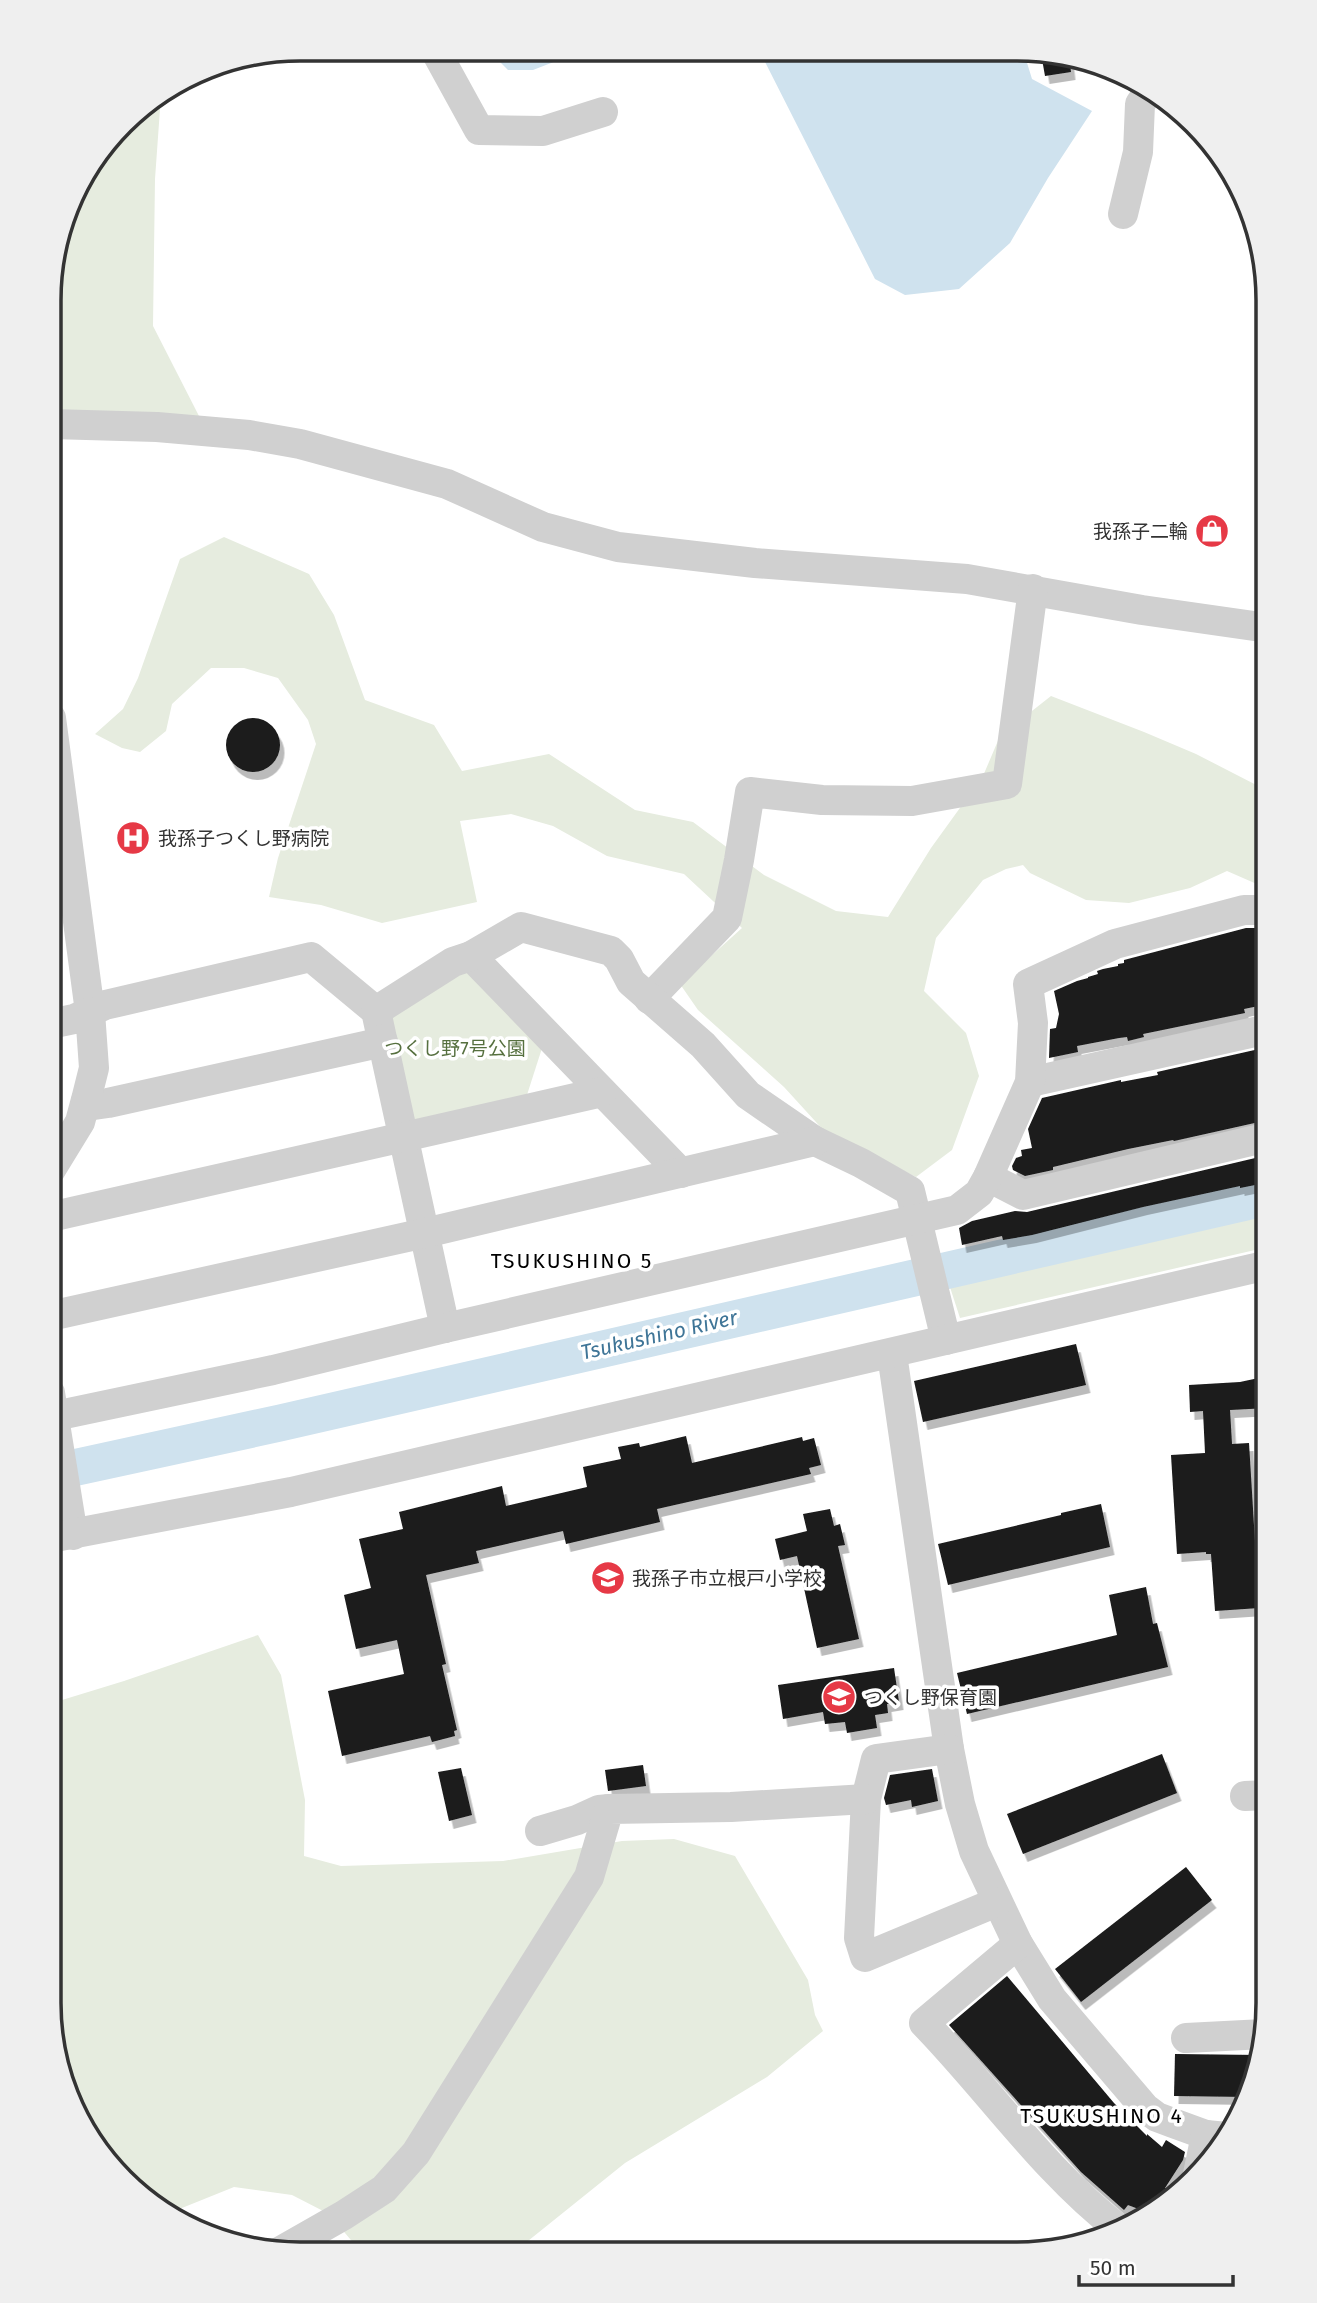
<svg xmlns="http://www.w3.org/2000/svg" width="1317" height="2303" font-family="'Fira Sans','Noto Sans JP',sans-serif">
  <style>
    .green { fill: #e6ecdf }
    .water { fill: #cfe2ee }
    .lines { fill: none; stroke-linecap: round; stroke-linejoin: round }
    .river { stroke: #cfe2ee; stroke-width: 37 }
    .building { fill: #1a1a1a; filter: url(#shadow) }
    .minor { stroke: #d0d0d0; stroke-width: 30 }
    .labels { text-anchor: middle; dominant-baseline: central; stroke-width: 7; stroke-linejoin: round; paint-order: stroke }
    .poi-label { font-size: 19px; fill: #333; stroke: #fff; text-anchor: start }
    .park-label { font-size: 19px; fill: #56703f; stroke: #fff }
    .neighbourhood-label { font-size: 21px; letter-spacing: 2px; fill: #000; stroke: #fff }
    .water-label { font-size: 21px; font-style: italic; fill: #3f7597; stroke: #fff }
    .rim { fill: none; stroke: #333; stroke-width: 3.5 }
  </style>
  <defs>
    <filter id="shadow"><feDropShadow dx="4.5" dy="8" stdDeviation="0" flood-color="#0004"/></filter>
  </defs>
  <rect width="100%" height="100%" fill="#fff"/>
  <g class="green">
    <path d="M161 95 155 179 153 326 200 418 51 411V268L75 189 134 112Z"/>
    <path d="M224 537 309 574 334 615 365 700 434 725 462 771 549 754 635 810 693 822 764 875 836 911 888 917 931 848 983 776 1000 736 1051 696 1144 732 1196 754 1268 791V886L1259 885 1227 871 1190 888 1129 903 1086 900 1030 873 1023 865 1006 869 983 880 936 938 924 991 966 1033 979 1076 952 1150 916 1177 826 1133 784 1087 698 1010 680 984 742 928 684 874 607 856 553 826 511 814 460 821 477 902 382 923 321 905 269 897 278 858 316 744 308 720 278 678 244 668H211L172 704 166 731 140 752 122 748 95 734 123 709 138 678 180 559Z"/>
    <path d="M459 969 469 971 543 1045 526 1098 414 1124 390 1015Z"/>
    <path d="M1268 1209V1247L960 1318 948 1281Z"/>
    <path d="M258 1635 281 1675 305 1800 304 1856 341 1866 503 1861 622 1841 674 1839 735 1856 808 1980 815 2015 823 2031 767 2077 625 2163 513 2253 361 2252 329 2214 292 2195 234 2187 172 2212 147 2202 92 2143 62 2084 49 2003V1704L124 1681Z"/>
  </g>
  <g class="water">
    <path d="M488 50 582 51 533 70H508Z"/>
    <path d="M760 52 1024 53 1032 79 1092 111 1048 178 1010 243 959 289 905 295 875 279Z"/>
  </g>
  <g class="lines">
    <path class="river" d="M50 1473 280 1423 1268 1197"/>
  </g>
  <g class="building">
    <path d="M1049 54 1069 55 1071 72 1045 76 1042 59 1050 57Z"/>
    <circle cx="253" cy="745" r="27"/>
    <path d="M1246 928H1258L1260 939 1268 938V1004L1244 1009 1245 1013 1143 1034 1144 1037 1128 1041 1127 1037 1119 1038 1077 1046 1078 1052 1049 1058 1050 1029 1056 1028 1059 1014 1054 991 1077 981 1088 978V977L1098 974 1097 971 1103 969 1118 966V964L1124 963V960Z"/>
    <path d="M1268 1047V1120L1174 1141 1173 1140 1128 1149 1053 1167V1170L1025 1176 1013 1170 1012 1166 1016 1158 1022 1156 1021 1150 1032 1148 1028 1129 1042 1098 1121 1080V1082L1158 1075 1157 1072Z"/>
    <path d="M1268 1155V1180L1255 1182V1185L1240 1188V1186L1143 1207 1032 1235 1003 1240 1002 1236 962 1245 959 1228 972 1221 1015 1211 1027 1212Z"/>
    <path d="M1076 1344 1086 1385 923 1422 914 1381Z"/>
    <path d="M1268 1376V1408L1230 1410 1232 1444 1249 1443 1259 1608 1215 1611 1211 1554H1206V1552L1177 1554 1171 1455 1205 1453 1203 1411 1190 1412 1189 1385 1240 1382Z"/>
    <path d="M686 1436 692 1463 802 1437 803 1441 814 1438 821 1465 809 1468 811 1474 657 1509 660 1522 566 1544 563 1531 476 1551 479 1563 426 1575 446 1664 442 1665 457 1730 454 1731 455 1736 432 1742 430 1736 342 1756 328 1691 404 1674 397 1640 356 1649 344 1595 371 1588 359 1539 403 1529 399 1512 502 1486 506 1506 587 1487 583 1467 621 1459 618 1447 639 1443 640 1447Z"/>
    <path d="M1101 1504 1110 1547 948 1585 938 1544 1061 1515V1513Z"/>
    <path d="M830 1509 834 1526 840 1524 845 1545 838 1546 859 1639 817 1648 797 1556 780 1560 775 1539 807 1531 803 1514Z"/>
    <path d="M1146 1587 1153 1624 1157 1623 1168 1667 967 1714 957 1673 1117 1635 1109 1595Z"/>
    <path d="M894 1668 899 1702 887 1704 888 1713 875 1715 877 1728 847 1733 845 1722 825 1724 823 1712 783 1719 778 1685Z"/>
    <path d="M1162 1754 1177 1793 1023 1854 1007 1814Z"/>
    <path d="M643 1765 646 1786 608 1791 605 1770Z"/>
    <path d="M461 1768 472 1815 449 1821 438 1772Z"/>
    <path d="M932 1769 938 1801 912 1807 911 1800 886 1805 884 1798 890 1775Z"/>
    <path d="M1186 1867 1212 1900 1081 2002 1055 1969Z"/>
    <path d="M1007 1976 1114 2103 1147 2136V2134L1162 2147 1166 2140 1185 2152 1183 2160 1165 2188 1178 2194 1169 2202 1149 2213 1128 2205 1124 2210 1081 2172 949 2025Z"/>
    <path d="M1175 2054 1259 2055 1249 2097 1174 2096Z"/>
  </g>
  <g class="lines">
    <g class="minor">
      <path d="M435 50 479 130 543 131 603 112"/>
      <path d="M1123 214 1138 152 1140 104 1147 94"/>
      <path d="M51 424 157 427 249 435 300 444 447 484 543 527 618 547 755 563 967 579 1142 610 1268 628"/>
      <path d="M51 718 90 1012 105 1005 311 957 376 1011 445 1328"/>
      <path d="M471 956 681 1173"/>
      <path d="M649 999 727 918 739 860 750 792 822 800 912 801 1007 784 1033 589"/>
      <path d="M376 1011 453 962 471 956 521 927 611 951 619 959 631 982 703 1045 748 1095 815 1141 861 1163 910 1191 946 1340"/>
      <path d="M1030 1082 1268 1029"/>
      <path d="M86 1101 94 1105 108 1103 383 1042"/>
      <path d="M50 1171 80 1122 87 1096 94 1068 90 1012 74 1019 50 1024"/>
      <path d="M988 1177 1023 1195 1268 1137"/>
      <path d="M50 1217 602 1092"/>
      <path d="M50 1316 425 1233 815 1141"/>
      <path d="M892 1354 949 1749 960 1804 974 1851 1018 1944 1052 1999 1145 2108 1157 2117 1173 2123 1206 2135 1227 2137"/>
      <path d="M50 1393 73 1535"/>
      <path d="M50 1417 273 1370 445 1328 957 1210 979 1193 988 1177 1030 1082 1033 1023 1028 984 1115 944 1244 910H1268"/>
      <path d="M50 1538 291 1492 1268 1265"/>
      <path d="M949 1749 876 1759 866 1799 859 1938 865 1957 997 1902"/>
      <path d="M1245 1796 1268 1795"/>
      <path d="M540 1831 577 1820 599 1810 609 1809"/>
      <path d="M1018 1944 924 2023C990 2091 1044 2171 1119 2229"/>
      <path d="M1186 2038 1264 2034"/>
      <path d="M1198 2174 1206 2135"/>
      <path d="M279 2252 344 2215 384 2189 416 2153 589 1877 609 1809 731 1807 866 1799"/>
    </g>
  </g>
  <defs>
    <g id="shop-disc" transform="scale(1.75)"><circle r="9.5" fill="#e63946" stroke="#fff"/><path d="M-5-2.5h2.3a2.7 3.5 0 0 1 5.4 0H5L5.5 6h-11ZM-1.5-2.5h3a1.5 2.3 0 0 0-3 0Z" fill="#fff"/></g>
    <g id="hospital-disc" transform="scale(1.75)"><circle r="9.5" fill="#e63946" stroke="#fff"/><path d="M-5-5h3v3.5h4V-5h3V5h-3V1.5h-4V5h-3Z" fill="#fff"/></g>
    <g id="school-disc" transform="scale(1.75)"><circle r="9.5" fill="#e63946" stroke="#fff"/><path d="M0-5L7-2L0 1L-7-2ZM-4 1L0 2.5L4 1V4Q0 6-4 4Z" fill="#fff"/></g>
  </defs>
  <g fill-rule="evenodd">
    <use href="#shop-disc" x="1212" y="531"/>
    <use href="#hospital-disc" x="133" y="838"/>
    <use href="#school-disc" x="608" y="1578"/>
    <use href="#school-disc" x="839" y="1697"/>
  </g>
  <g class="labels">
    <g class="poi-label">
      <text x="1188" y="531" text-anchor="end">我孫子二輪</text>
      <text x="158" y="838">我孫子つくし野病院</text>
      <text x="632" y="1578">我孫子市立根戸小学校</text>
      <text x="864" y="1697">つくし野保育園</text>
    </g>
    <g class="park-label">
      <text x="455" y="1048">つくし野7号公園</text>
    </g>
    <g class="neighbourhood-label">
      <text x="572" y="1261">TSUKUSHINO 5</text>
      <text x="1102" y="2116">TSUKUSHINO 4</text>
    </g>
    <g class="water-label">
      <text transform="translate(659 1335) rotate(-13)">Tsukushino River</text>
    </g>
  </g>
  <path d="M0 0H1317V2303H0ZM300 61H1017A239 239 0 0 1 1256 300V2003A239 239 0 0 1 1017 2242H300A239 239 0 0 1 61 2003V300A239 239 0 0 1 300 61Z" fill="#efefef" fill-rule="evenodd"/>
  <path class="rim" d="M300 61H1017A239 239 0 0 1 1256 300V2003A239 239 0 0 1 1017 2242H300A239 239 0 0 1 61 2003V300A239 239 0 0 1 300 61Z"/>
  <path d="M1079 2275v10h154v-10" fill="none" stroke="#333333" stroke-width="3.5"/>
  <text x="1090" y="2275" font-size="21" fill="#333333" stroke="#ffffff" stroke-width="5" paint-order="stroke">50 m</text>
</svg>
